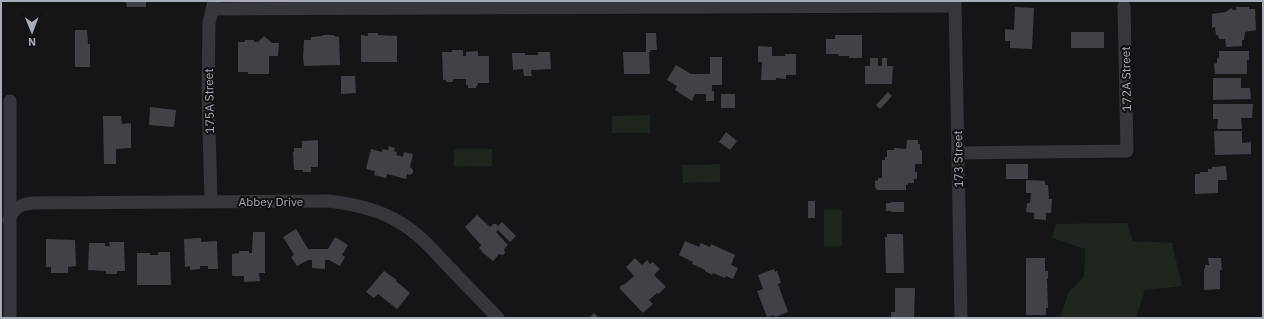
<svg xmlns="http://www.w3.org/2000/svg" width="1264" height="319" font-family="'IBM Plex Sans',sans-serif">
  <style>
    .green { fill: #1d251e }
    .building { fill: #414247 }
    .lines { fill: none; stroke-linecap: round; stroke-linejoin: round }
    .minor { stroke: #36373c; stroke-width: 13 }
    .labels { text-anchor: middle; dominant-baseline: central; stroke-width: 4; stroke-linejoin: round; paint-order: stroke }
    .street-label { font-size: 12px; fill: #a7acb7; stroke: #101012 }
  </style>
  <rect width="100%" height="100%" fill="#151517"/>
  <g class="green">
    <path d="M650 115V133H612V116Z"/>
    <path d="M454 149H492V166L454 167Z"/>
    <path d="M720 164V182L683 183 682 165Z"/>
    <rect x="824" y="209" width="18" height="38"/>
    <path d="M1127 223 1133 241 1172 243 1182 286 1145 290 1136 318H1060L1068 293 1084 277 1085 249 1052 238 1056 224Z"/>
  </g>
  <g class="building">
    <path d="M126 1H146V7H127Z"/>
    <path d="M1015 7 1034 8 1032 49 1010 48V41H1005V29L1014 30Z"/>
    <path d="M1236 7H1249V9H1255L1256 30 1245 32 1244 40H1242V46L1226 47 1225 39H1219L1218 35H1216L1215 27 1212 28V14L1226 12 1231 8 1233 10H1236Z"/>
    <path d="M75 30H87L88 44H90V67H75Z"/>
    <rect x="1071" y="32" width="33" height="16"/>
    <path d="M368 33H378V35L397 36V62H361V35L368 36Z"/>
    <path d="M646 33H656L657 50H650L651 52H649L650 74H624L623 52H646Z"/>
    <path d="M322 35H334V36L339 37 340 65 304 66 303 58 304 40H311V37L323 36Z"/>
    <path d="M835 35H862V58H849V56H839L838 54H826V39H835Z"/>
    <path d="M264 36 272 43H279L278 56H269V74H248V72H238V42H245V40H254V42H258Z"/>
    <path d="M758 46 772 47V56H785V54H796V75H786V79L776 78V80H761L762 62H758Z"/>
    <path d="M452 50H463V56H466V52L478 51V56H489V83H478V85L476 86V88H468V85H466V79H454L452 82H446V80H443L442 52H452Z"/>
    <path d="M1219 51H1249V60H1247V74H1215L1214 64 1217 63V58H1219Z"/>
    <path d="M538 52H550L551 69 531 70 532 76H524L523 69 513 70 512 53H525V55H538Z"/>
    <path d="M710 57H722V85H712V91H714V101H706V94H695L692 101 675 90 677 86 667 80 676 65 691 74H710Z"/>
    <path d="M870 58H878V66H882V58H887V66H893L892 84H865V66H870Z"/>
    <path d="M341 76H355L356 93 341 94Z"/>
    <path d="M1213 78H1241V88H1250L1251 99 1213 100Z"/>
    <path d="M888 92 892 96 880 109 876 105Z"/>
    <rect x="721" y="94" width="14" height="14"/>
    <path d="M1213 104H1253L1252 118H1241L1242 129H1217L1218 119H1213Z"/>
    <path d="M150 107 176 110 174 127 149 125Z"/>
    <path d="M103 116H121L122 124 131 123V148L116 149V164H104Z"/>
    <path d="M1214 131H1242V143L1251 142V154L1215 155Z"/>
    <path d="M726 132 737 141 730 150 719 142Z"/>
    <path d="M318 140V167H311V172H303V170H294L293 152H294V148H302V141Z"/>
    <path d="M907 140H918V144H920V150H922V164H915V172H917V179H914V183H908V185H906V190H877L876 188H875V181L878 180V178H882V160H885V157H887V150H894V148L906 149Z"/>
    <path d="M389 146 395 148 394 151 397 152 396 155 403 157 404 152 413 154 410 167 413 170V173L410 175 407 174 406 179 387 174 386 178 374 175 375 171 366 169 371 149 382 152V149L388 150Z"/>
    <rect x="1006" y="164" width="22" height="15"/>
    <path d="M1226 166 1227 180H1218V193L1195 194V174H1200V172H1208V169H1212V167Z"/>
    <path d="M1026 180 1045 181V185H1048L1049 199H1052L1051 213H1046V220L1034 219V213L1026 212 1027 203H1030L1031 193H1026Z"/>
    <rect x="808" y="201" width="7" height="17"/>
    <path d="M891 202H904V212H891V211H886V203H891Z"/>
    <path d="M477 215 490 227 493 224H496L498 226 502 222 516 236 510 242 498 230 496 232 508 245 504 249 505 253 503 255 499 254 493 261 482 252H483L479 248 481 245 465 227Z"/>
    <path d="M296 229 308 249H328L335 237 348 245 342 255 345 257 340 266 329 260H325V269L312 268V260H308L297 266 291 257 294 255 283 237Z"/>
    <path d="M253 232H265V273H259L260 281 244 282V276H233L232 275V254L239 253V251H249V253H252Z"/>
    <path d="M887 234H903L904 273H886L885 237H887Z"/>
    <path d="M201 238V242L217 241 218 269H208V266H200V269L190 270V266L185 267 184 239Z"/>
    <path d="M46 239 75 240 76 266 68 267V273H51V267H46Z"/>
    <path d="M685 241 699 247 701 243 710 247 711 244 735 255 731 265 738 268 733 279 726 276 725 278 713 273 712 275 705 271V270L692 264 693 262 679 255Z"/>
    <path d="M109 242H124L125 271H117V274H106V271L88 270 89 243H105V246H110Z"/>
    <path d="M158 252H170L171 285H137V253H150V255H158Z"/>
    <path d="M635 258 642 265 647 260 650 264 653 262 660 269 654 275 666 287 658 294 657 293 649 300 653 304 643 313 620 289V286L625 284 634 276 626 267Z"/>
    <path d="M1026 258H1045V271H1048V279H1047L1048 308H1046V315H1026Z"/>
    <path d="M1208 258H1221L1222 270H1220V289L1204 290V269H1205V265H1209Z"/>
    <path d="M774 269 775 272 777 271 781 283 778 284 788 312 775 317 774 315 767 317 757 291 763 289 758 275Z"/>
    <path d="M384 271 397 280 396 281 410 293 397 309 378 294 374 298 366 292Z"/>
    <path d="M895 288H915L914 318H891V312H895Z"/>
    <path d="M594 313 599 318H589Z"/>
  </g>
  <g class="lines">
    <g class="minor">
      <path d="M955 1 961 318"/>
      <path d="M212 9 955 6"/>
      <path d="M958 153 1127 151 1124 6"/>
      <path d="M211 201 208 94 209 23 214 1"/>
      <path d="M9 220C13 208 21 204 33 203L329 201C354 204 378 209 399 222 418 233 432 249 447 265 464 283 481 300 498 318"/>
      <path d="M10 318V101"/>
    </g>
  </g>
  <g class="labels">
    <g class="street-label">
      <text transform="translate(1126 79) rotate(-91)">172A Street</text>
      <text transform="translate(209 101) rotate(-91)">175A Street</text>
      <text transform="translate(958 159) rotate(-91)">173 Street</text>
      <text x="271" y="201">Abbey Drive</text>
    </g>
  </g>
  <rect width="1264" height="319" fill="none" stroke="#a7acb7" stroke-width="4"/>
  <g transform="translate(32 32) rotate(179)" stroke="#101012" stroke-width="3" paint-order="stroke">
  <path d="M0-3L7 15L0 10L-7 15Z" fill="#a7acb7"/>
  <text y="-6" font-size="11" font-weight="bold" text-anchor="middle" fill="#a7acb7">N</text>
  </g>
</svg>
